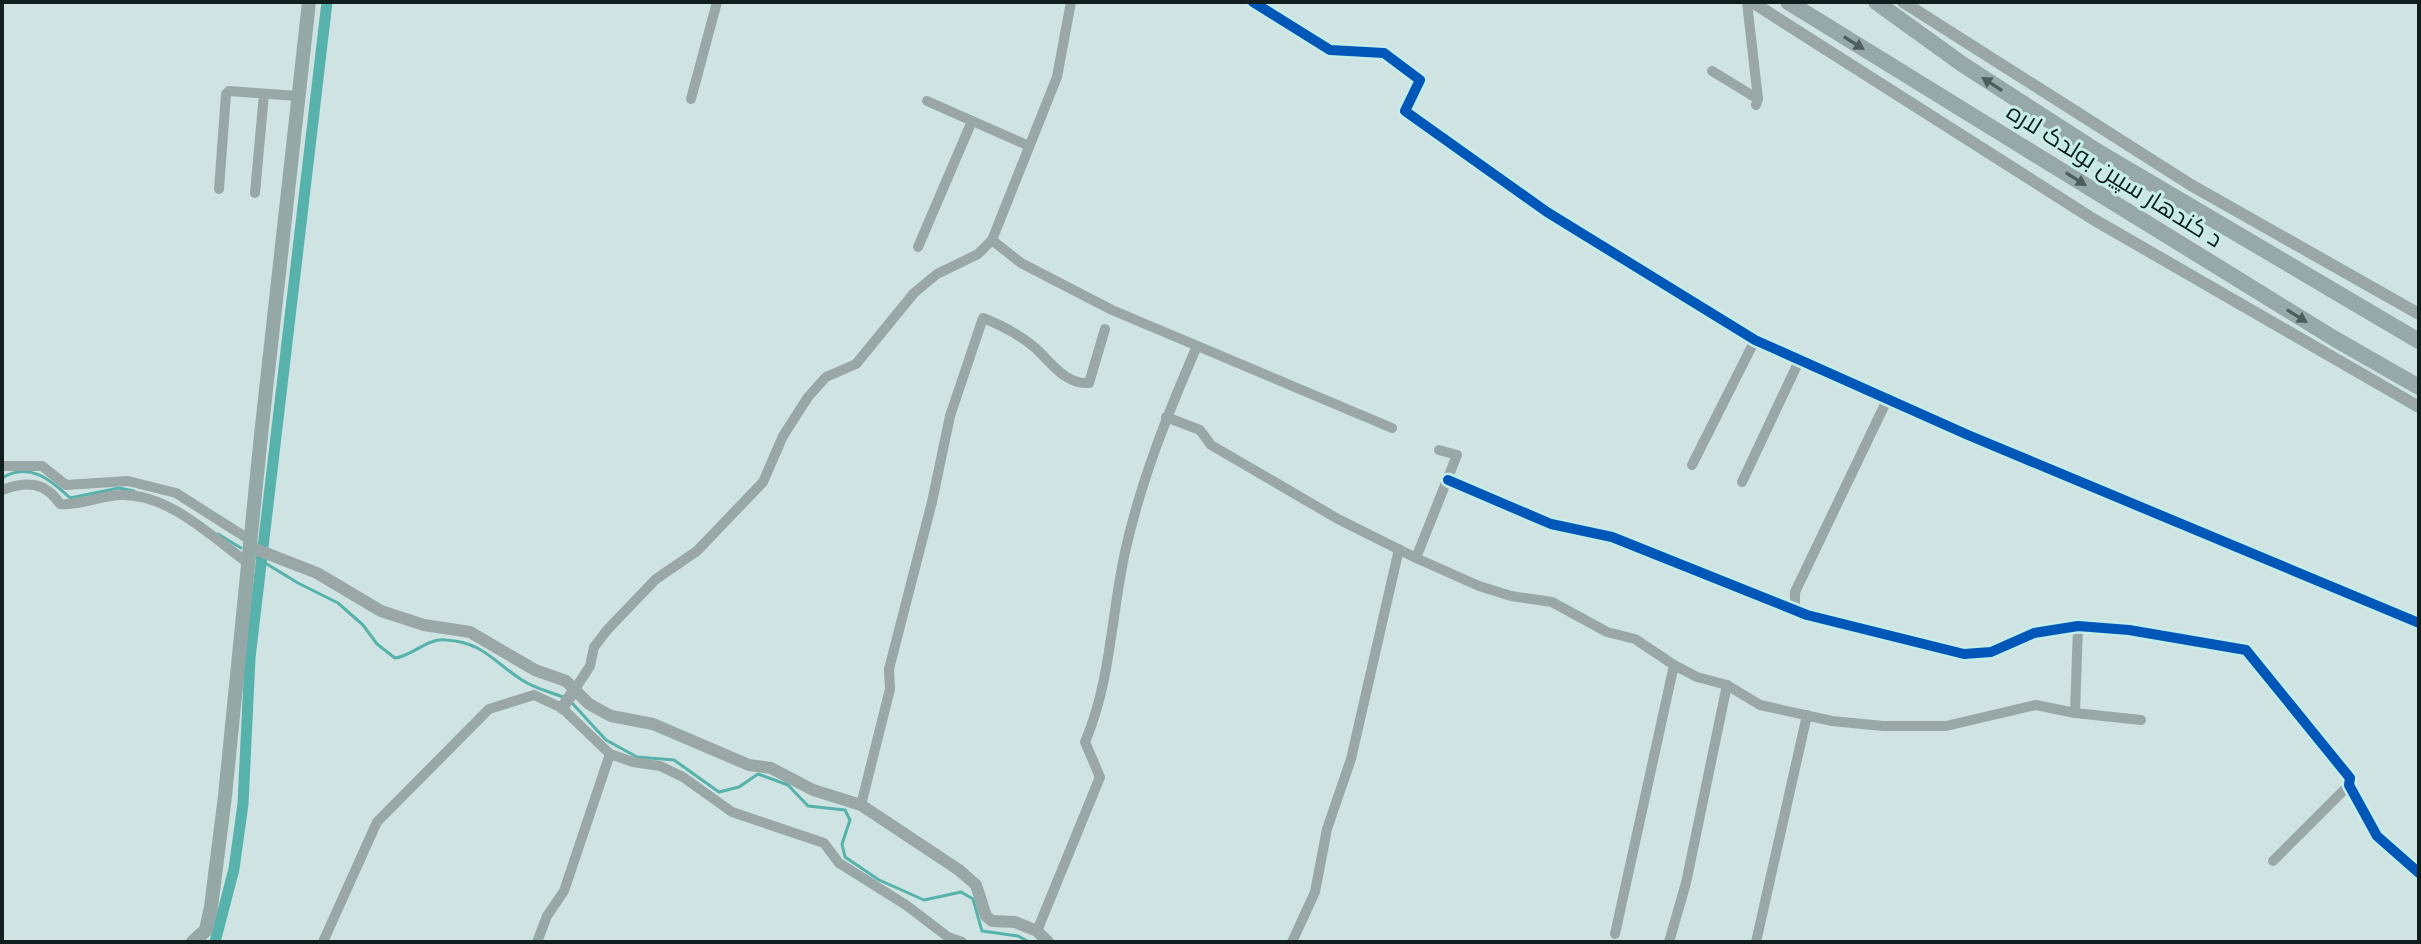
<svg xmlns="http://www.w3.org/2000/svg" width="2421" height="944" font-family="'Space Grotesk',Cairo,sans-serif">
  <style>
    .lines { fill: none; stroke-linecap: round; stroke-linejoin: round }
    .stream { stroke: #57b2ac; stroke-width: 3 }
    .canal { stroke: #57b2ac; stroke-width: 11 }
    .minor { stroke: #99a8a7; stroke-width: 10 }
    .tertiary { stroke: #99a8a7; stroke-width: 12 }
    .secondary { stroke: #94a8a6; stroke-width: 14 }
    .trunk { stroke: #96a8a7; stroke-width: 16 }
    .cycleway-casing { stroke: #c6ede9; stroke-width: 15 }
    .cycleway { stroke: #0057b8; stroke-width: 10 }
    .oneway { fill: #4c5d5c }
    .labels { text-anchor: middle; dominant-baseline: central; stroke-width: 6; stroke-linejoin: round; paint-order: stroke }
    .street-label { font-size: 24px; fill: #101f1e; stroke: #c6ede9 }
  </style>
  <rect width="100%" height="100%" fill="#cfe4e2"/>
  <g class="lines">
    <g class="stream">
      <path d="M2 478C29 461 51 480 70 498L119 488 134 491"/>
      <path d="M218 534 241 548"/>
      <path d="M257 558 298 583 338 603 363 625 377 644 395 658C413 656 426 638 446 640 483 642 495 663 522 680 534 688 550 692 563 697"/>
      <path d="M572 703 606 740 637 757 674 760 719 792 739 787 758 774 788 785 808 806 845 810 850 820 842 844 845 857 879 880 924 900 961 892 973 899 982 931 1018 936 1029 942"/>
    </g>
    <path class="canal" d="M215 942 234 869 243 804 250 658 327 2"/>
    <g class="minor">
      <path d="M1253 2 1330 50 1384 53 1420 80 1405 111 1547 212 1755 340 1968 435 2419 623"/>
      <path d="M1747 2 1758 99 1756 105"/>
      <path d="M1712 71 1758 99"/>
      <path d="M691 99 717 2"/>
      <path d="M927 101 1029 146"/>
      <path d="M219 189 226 94 229 91 297 96"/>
      <path d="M255 193 264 94"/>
      <path d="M992 240 1021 263 1112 310 1392 428"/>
      <path d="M918 247 972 121"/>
      <path d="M1166 417 1200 430 1211 445 1338 519 1416 558 1479 586 1511 596 1552 602 1607 632 1635 639 1674 665 1697 677 1727 685 1760 705 1832 721 1883 726H1946L2036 705 2075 713 2141 720"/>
      <path d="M1692 465 1755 340"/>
      <path d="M2 466H42L66 485 128 481 176 493 250 540"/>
      <path d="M1448 480 1551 524 1612 537 1807 615 1964 654 1991 652 2034 633 2078 626 2129 630 2246 650 2350 778 2349 785 2377 836 2419 873"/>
      <path d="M1742 482 1799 361"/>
      <path d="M2 490C26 481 45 481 60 504 82 506 100 495 122 495 169 494 212 537 248 563"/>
      <path d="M1416 558 1457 455 1439 450"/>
      <path d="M1795 611V592L1887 400"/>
      <path d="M575 689 590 666 594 647 608 629 656 579 697 551 763 482 783 436 808 397 826 377 856 364 914 293 937 274 978 254 992 240 1057 77 1071 2"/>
      <path d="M2075 713 2078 626"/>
      <path d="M861 805 890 689 889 669 932 502 950 416 983 318C1001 325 1017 333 1033 346 1050 360 1064 385 1089 383L1105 329"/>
      <path d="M2273 861 2349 785"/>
      <path d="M1037 931 1100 777 1085 742C1111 681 1111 616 1125 552 1141 480 1168 413 1197 346"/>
      <path d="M1615 934 1674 665"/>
      <path d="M323 942 377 822 489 709 534 695 562 708 610 754 633 762 660 766 683 777 732 812 824 843 839 863 906 905 948 937 962 942"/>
      <path d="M537 942 547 916 564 891 610 754"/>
      <path d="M1292 942 1315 892 1327 829 1351 759 1399 549"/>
      <path d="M1669 942 1686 883 1727 685"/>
      <path d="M1756 942 1807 715"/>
    </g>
    <g class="tertiary">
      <path d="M1752 2 2093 219 2419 407"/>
      <path d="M1903 2 2191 185 2419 314"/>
      <path d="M250 547 317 573 381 611 424 625 470 632 535 670 566 681 589 704 611 716 653 724 749 765 771 768 813 790 861 805 959 870 976 885 986 916 992 921 1015 922 1037 931 1048 942"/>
      <path d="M562 708 575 689"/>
    </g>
    <path class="secondary" d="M193 942 206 930 211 907 225 796 261 435 309 2"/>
    <g class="trunk">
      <path d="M1788 2 2335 339 2419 387"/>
      <path d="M1876 2 1962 64 2100 153 2419 341"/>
    </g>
    <g class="cycleway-casing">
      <g id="cycleway">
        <path d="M1253 2 1330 50 1384 53 1420 80 1405 111 1547 212 1755 340 1968 435 2419 623"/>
        <path d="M1448 480 1551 524 1612 537 1807 615 1964 654 1991 652 2034 633 2078 626 2129 630 2246 650 2350 778 2349 785 2377 836 2419 873"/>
      </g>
    </g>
    <use href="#cycleway" class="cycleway"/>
  </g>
  <defs><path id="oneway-solid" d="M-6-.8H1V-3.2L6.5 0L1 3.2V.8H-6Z" transform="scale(2)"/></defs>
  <g class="oneway">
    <use href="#oneway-solid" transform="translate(1854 43) rotate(32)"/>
    <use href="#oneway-solid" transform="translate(1992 84) rotate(-147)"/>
    <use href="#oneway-solid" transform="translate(2076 179) rotate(32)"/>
    <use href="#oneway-solid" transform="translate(2297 316) rotate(32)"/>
  </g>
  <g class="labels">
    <g class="street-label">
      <text transform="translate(2115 175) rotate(32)">د کندهار سپین بولدک لاره</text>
    </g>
  </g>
  <rect width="2421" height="944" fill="none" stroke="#101f1e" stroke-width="8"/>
</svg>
